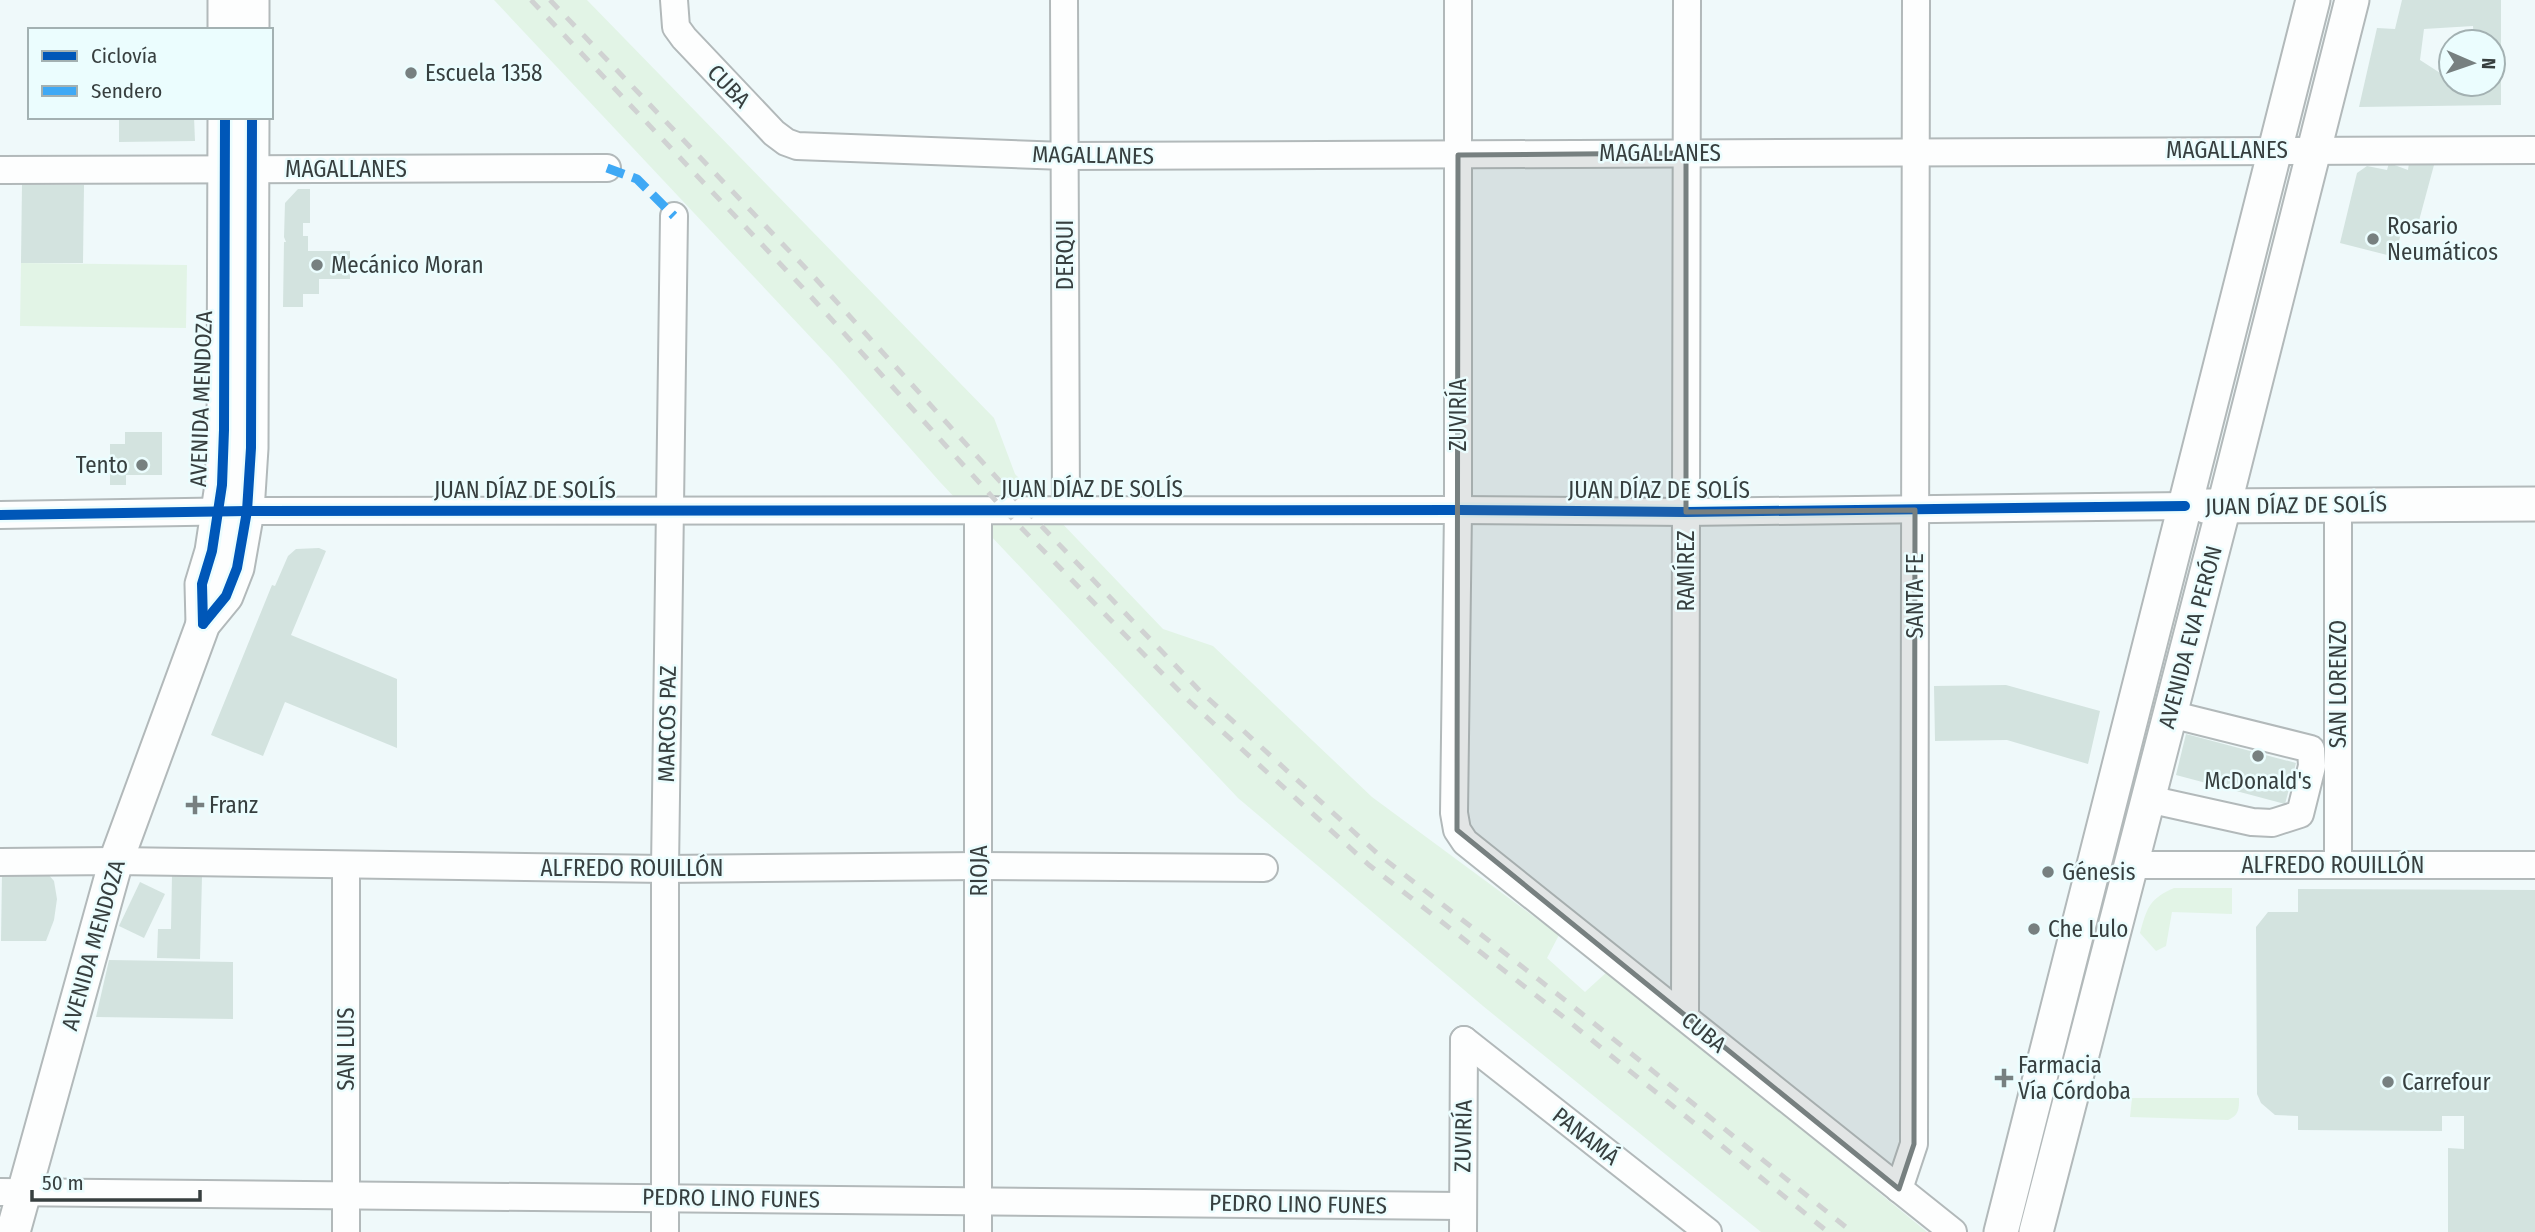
<svg xmlns="http://www.w3.org/2000/svg" width="2535" height="1232" font-family="'Fira Sans Condensed',sans-serif">
  <style>
    .green { fill: #e2f4e6 }
    .building { fill: #d3e3df; fill-rule: evenodd }
    .lines { fill: none; stroke-linecap: round; stroke-linejoin: round }
    .minor-casing { stroke: #b2b9ba; stroke-width: 30 }
    .major-casing { stroke: #b2b9ba; stroke-width: 37 }
    .minor { stroke: #fdfefe; stroke-width: 26 }
    .major { stroke: #fdfefe; stroke-width: 33 }
    .rail { stroke: #d0d2d2; stroke-width: 5; stroke-dasharray: 12 12; stroke-linecap: butt }
    .quiet { stroke: #3fa9f5; stroke-width: 9; stroke-dasharray: 18 9; stroke-linecap: butt }
    .cycleway-casing { stroke: #ebfdfe; stroke-width: 15 }
    .cycleway { stroke: #0057b8; stroke-width: 10 }
    .marked { fill: #778080; fill-opacity: 0.2; stroke: #778080; stroke-width: 5; stroke-linejoin: round }
    .poi-dot { fill: #778080; stroke: #ebfdfe; stroke-width: 2.5 }
    .labels { text-anchor: middle; dominant-baseline: central; stroke-width: 5; stroke-linejoin: round; paint-order: stroke }
    .poi-label { font-size: 23px; fill: #373f3f; stroke: #ebfdfe; text-anchor: start }
    .street-label { font-size: 23px; fill: #373f3f; stroke: #ebfdfe }
  </style>
  <rect width="100%" height="100%" fill="#eff9fa"/>
  <g class="green">
    <path d="M494 0H587L994 418 1015 474 1163 629 1213 646 1372 797 1559 935 1547 958 1585 992 1608 971 1927 1232H1761L1483 1006 1238 798 940 482 833 361Z"/>
    <path d="M21 263 187 265 186 328 20 326Z"/>
    <path d="M2174 888H2232V914L2172 912 2166 946 2156 951 2140 933C2147 908 2149 899 2174 888Z"/>
    <path d="M2132 1098H2239C2239 1109 2239 1115 2228 1120L2130 1117Z"/>
  </g>
  <g class="building">
    <path d="M2402 0H2501V105L2359 107 2377 28 2395 29ZM2473 26 2474 42H2493V84H2451V80L2420 60 2424 29Z"/>
    <path d="M119 117H194L195 141 119 142Z"/>
    <path d="M2389 163 2408 170 2409 163 2434 165 2417 228 2403 225 2395 257 2340 243 2357 173 2367 166 2387 170Z"/>
    <path d="M22 184 84 185 83 263H21Z"/>
    <path d="M298 189H310V223H303V236H308V251H350V279H319V294H303V307H283L284 242H286L284 237 285 203Z"/>
    <path d="M125 432H162V475H126V485H110V444H125Z"/>
    <path d="M319 548 326 551 291 635 397 679V748L285 702 263 756 211 735 272 585 275 586 288 556 296 549Z"/>
    <path d="M2006 685 2100 711 2088 764 2007 740 1935 741 1934 686Z"/>
    <path d="M2186 734 2296 763 2285 804 2176 775Z"/>
    <path d="M2 873H47L54 881 57 899 54 920 46 941H1Z"/>
    <path d="M172 875 202 876 200 959 157 958 158 929H171Z"/>
    <path d="M140 882 165 894 144 938 119 926Z"/>
    <path d="M2298 889 2535 890V1232H2448V1148L2464 1149V1116H2442V1131L2298 1130V1116L2275 1115 2261 1103 2257 1094 2256 927 2268 912H2298Z"/>
    <path d="M109 960 233 962V1019L96 1017Z"/>
  </g>
  <g class="lines">
    <g class="minor-casing">
      <g id="minor">
        <path d="M674 0 676 27 684 38 774 133 786 142 797 146 1065 156 2535 150"/>
        <path d="M1064 0 1066 510"/>
        <path d="M1458 0V510L1454 813 1457 830 1465 842 1953 1232"/>
        <path d="M0 170 607 168"/>
        <path d="M2338 504V864"/>
        <path d="M978 511V1232"/>
        <path d="M0 515 247 511 1458 510 1686 512 2185 506"/>
        <path d="M2148 799 2252 822 2272 823 2300 814 2312 766 2311 749 2170 714"/>
        <path d="M0 862 116 861 665 869 979 866 1264 868"/>
        <path d="M2131 865H2535"/>
        <path d="M1685 1017 1687 0"/>
        <path d="M1464 1040 1708 1232"/>
        <path d="M1899 1189 1914 1144 1916 0"/>
        <path d="M0 1192 1463 1206"/>
        <path d="M346 1232V866"/>
        <path d="M665 1232V869L674 216"/>
        <path d="M1463 1232 1464 1040"/>
      </g>
    </g>
    <g class="major-casing">
      <g id="major">
        <path d="M225 30V0"/>
        <path d="M252 30V0"/>
        <path d="M2205 506 2535 504"/>
        <path d="M203 624 202 584 212 551 222 485 224 430 225 117"/>
        <path d="M13 1232 116 861 203 624 226 596 237 568 247 511 251 448 252 117"/>
        <path d="M2001 1232 2313 0"/>
        <path d="M2036 1232 2224 506 2352 0"/>
      </g>
    </g>
    <use href="#minor" class="minor"/>
    <use href="#major" class="major"/>
    <g class="rail">
      <path d="M531 0 804 289 1005 511 1190 702 1369 865 1561 1015 1828 1232"/>
      <path d="M550 0 815 278 1027 511 1200 691 1378 854 1570 1004 1852 1232"/>
    </g>
    <path class="quiet" d="M607 168 637 179 674 216"/>
    <g class="cycleway-casing">
      <g id="cycleway">
        <path d="M0 515 247 511 1458 510 1686 512 2185 506"/>
        <path d="M203 624 226 596 237 568 247 511 251 448 252 117"/>
        <path d="M203 624 202 584 212 551 222 485 224 430 225 117"/>
      </g>
    </g>
    <use href="#cycleway" class="cycleway"/>
  </g>
  <path class="marked" d="M1686 153V512L1915 510 1914 1144 1899 1189 1457 830 1458 155Z"/>
  <g class="poi-dot">
    <circle cx="411" cy="73" r="7"/>
    <circle cx="2373" cy="239" r="7"/>
    <circle cx="317" cy="265" r="7"/>
    <circle cx="142" cy="465" r="7"/>
    <circle cx="2258" cy="756" r="7"/>
    <path d="M191.5 794.5h7v7h7v7h-7v7h-7v-7h-7v-7h7z"/>
    <circle cx="2048" cy="872" r="7"/>
    <circle cx="2034" cy="929" r="7"/>
    <path d="M2000.5 1067.5h7v7h7v7h-7v7h-7v-7h-7v-7h7z"/>
    <circle cx="2388" cy="1082" r="7"/>
  </g>
  <g class="labels">
    <g class="poi-label">
      <text x="425" y="73">Escuela 1358</text>
      <text x="2387" y="226">Rosario<tspan x="2387" dy="26">Neumáticos</tspan></text>
      <text x="331" y="265">Mecánico Moran</text>
      <text x="128" y="465" text-anchor="end">Tento</text>
      <text x="2258" y="781" text-anchor="middle">McDonald's</text>
      <text x="209" y="805">Franz</text>
      <text x="2062" y="872">Génesis</text>
      <text x="2048" y="929">Che Lulo</text>
      <text x="2018" y="1065">Farmacia<tspan x="2018" dy="26">Vía Córdoba</tspan></text>
      <text x="2402" y="1082">Carrefour</text>
    </g>
    <g class="street-label">
      <text transform="translate(729 86) rotate(46)">CUBA</text>
      <text x="2227" y="150">MAGALLANES</text>
      <text x="1660" y="153">MAGALLANES</text>
      <text transform="translate(1093 155) rotate(1)">MAGALLANES</text>
      <text x="346" y="169">MAGALLANES</text>
      <text transform="translate(1065 255) rotate(-90)">DERQUI</text>
      <text transform="translate(201 399) rotate(-88)">AVENIDA MENDOZA</text>
      <text transform="translate(1458 415) rotate(-90)">ZUVIRÍA</text>
      <text x="1092" y="489">JUAN DÍAZ DE SOLÍS</text>
      <text x="525" y="490">JUAN DÍAZ DE SOLÍS</text>
      <text x="1659" y="490">JUAN DÍAZ DE SOLÍS</text>
      <text transform="translate(2296 505) rotate(-1)">JUAN DÍAZ DE SOLÍS</text>
      <text transform="translate(1686 571) rotate(-90)">RAMÍREZ</text>
      <text transform="translate(1915 596) rotate(-90)">SANTA FE</text>
      <text transform="translate(2190 637) rotate(-75)">AVENIDA EVA PERÓN</text>
      <text transform="translate(2338 684) rotate(-90)">SAN LORENZO</text>
      <text transform="translate(667 724) rotate(-89)">MARCOS PAZ</text>
      <text x="2333" y="865">ALFREDO ROUILLÓN</text>
      <text x="632" y="868">ALFREDO ROUILLÓN</text>
      <text transform="translate(979 871) rotate(-90)">RIOJA</text>
      <text transform="translate(93 945) rotate(-74)">AVENIDA MENDOZA</text>
      <text transform="translate(1704 1032) rotate(39)">CUBA</text>
      <text transform="translate(346 1049) rotate(-90)">SAN LUIS</text>
      <text transform="translate(1463 1136) rotate(-89)">ZUVIRÍA</text>
      <text transform="translate(1586 1136) rotate(38)">PANAMÁ</text>
      <text transform="translate(731 1198) rotate(1)">PEDRO LINO FUNES</text>
      <text transform="translate(1298 1204) rotate(1)">PEDRO LINO FUNES</text>
    </g>
  </g>
  <rect x="28" y="28" width="245" height="91" fill="#ebfdfe" stroke="#a3b1b2" stroke-width="2"/>
  <rect x="42" y="51" width="35" height="10" fill="#0057b8" stroke="#a3b1b2" stroke-width="2"/>
  <text x="91" y="63" font-size="21" fill="#373f3f">Ciclovía</text>
  <rect x="42" y="86" width="35" height="10" fill="#3fa9f5" stroke="#a3b1b2" stroke-width="2"/>
  <text x="91" y="98" font-size="21" fill="#373f3f">Sendero</text>
  <g transform="translate(2472 63) rotate(92)"><circle r="33" fill="#ebfdfe" stroke="#a3b1b2" stroke-width="2"/>
  <path d="M0-5L12 26L0 18L-12 26Z" fill="#778080"/>
  <text y="-10" font-size="19" font-weight="bold" text-anchor="middle" fill="#373f3f">N</text>
  </g>
  <path d="M32 1190v10h168v-10" fill="none" stroke="#373f3f" stroke-width="3.5"/>
  <text x="42" y="1190" font-size="21" fill="#373f3f" stroke="#ebfdfe" stroke-width="5" paint-order="stroke">50 m</text>
</svg>
